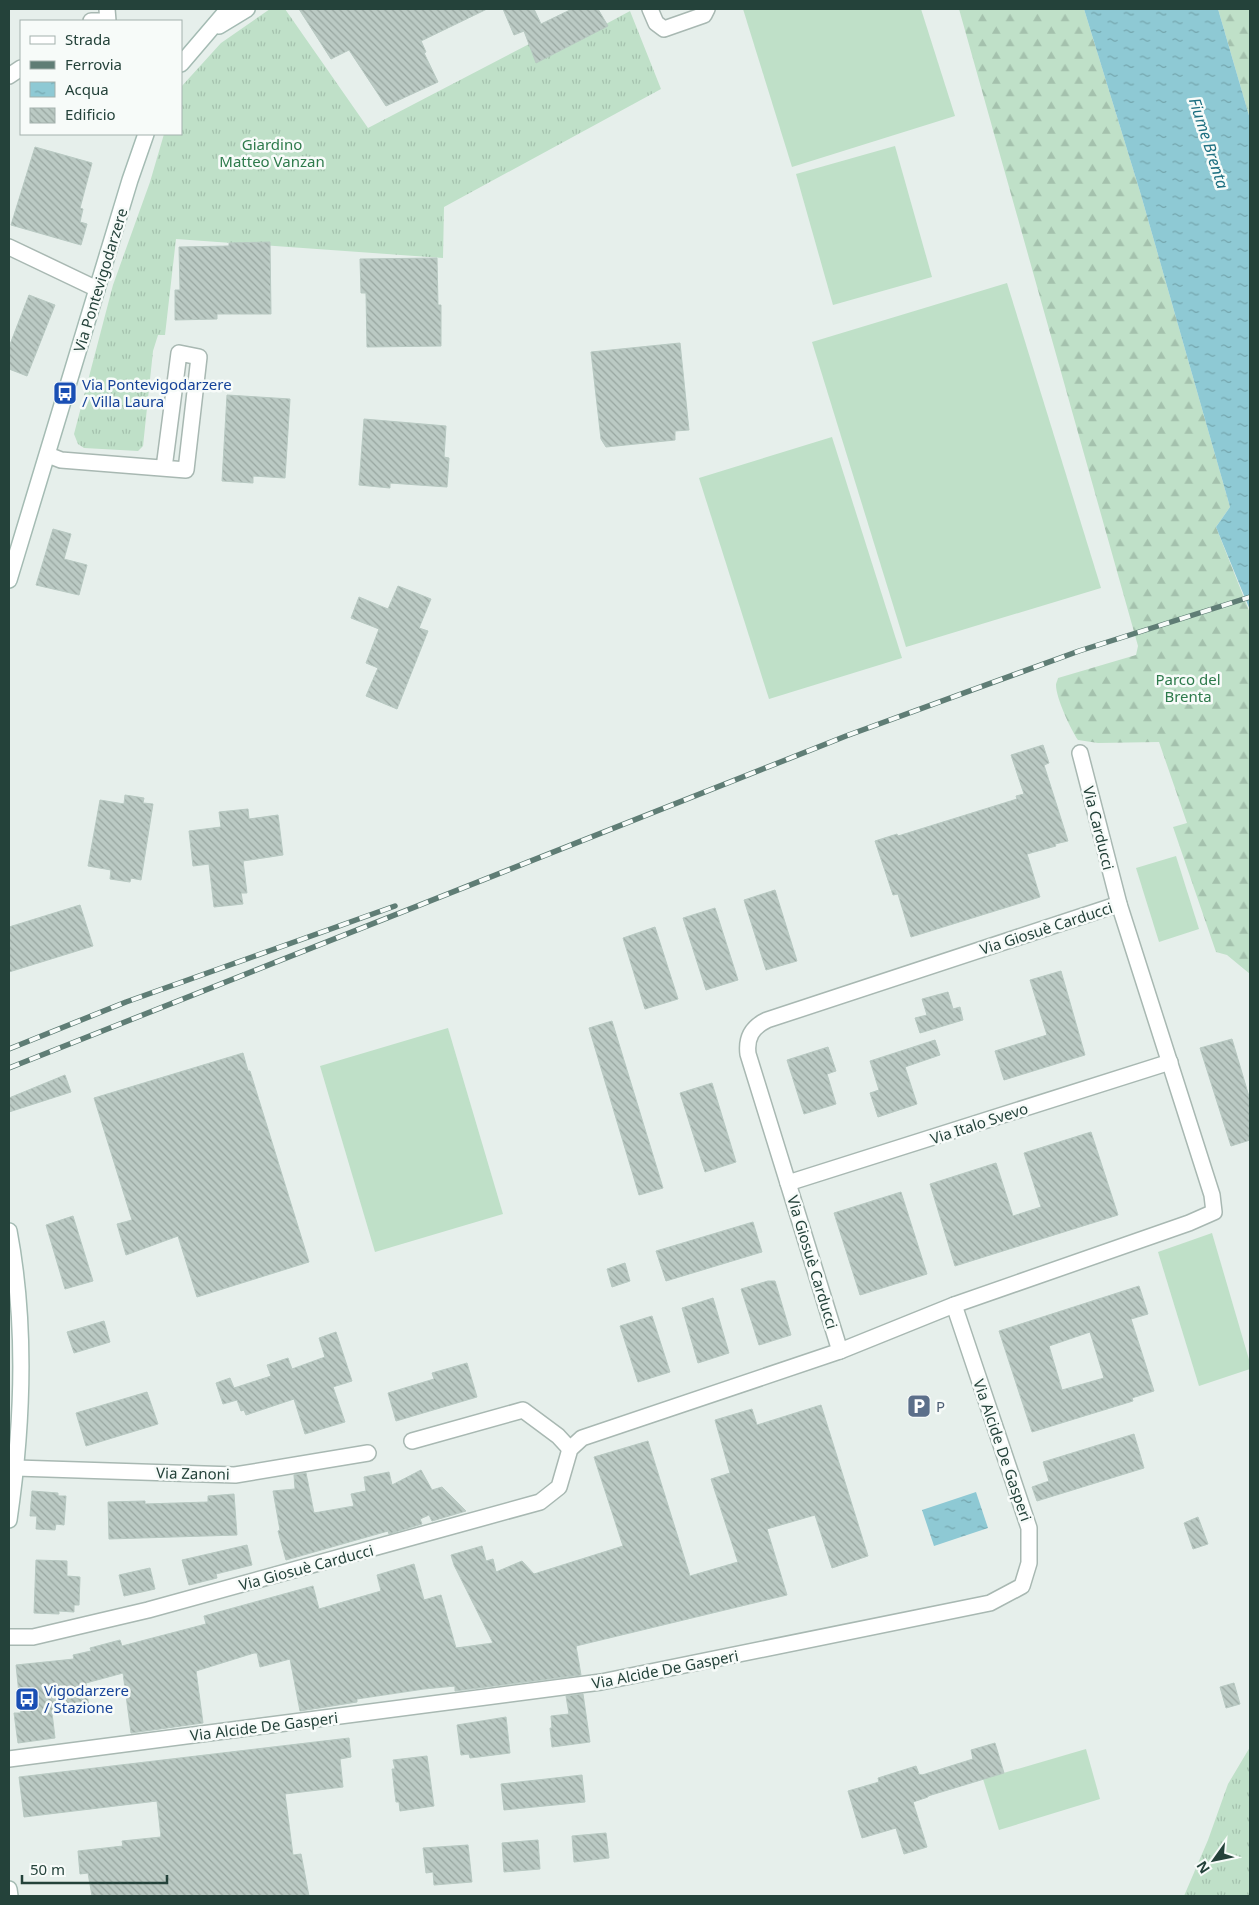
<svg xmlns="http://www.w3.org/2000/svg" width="1259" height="1905" font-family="'Noto Sans',sans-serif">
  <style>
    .grass { fill: url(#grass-tufts) }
    .forest { fill: url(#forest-firs) }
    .garden { fill: #bfe0c8 }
    .water { fill: url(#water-ripples) }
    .building { fill: url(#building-back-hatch); stroke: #b8c9c2; fill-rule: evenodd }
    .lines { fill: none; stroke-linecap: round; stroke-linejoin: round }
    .minor-casing { stroke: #a8b8b2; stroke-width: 18 }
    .secondary-casing { stroke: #a4bbb3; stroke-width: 18 }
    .minor { stroke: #fff; stroke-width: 15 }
    .secondary { stroke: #fff; stroke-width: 15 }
    .rail-casing { stroke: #5f7d75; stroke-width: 5.5 }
    .rail { stroke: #f7fbf9; stroke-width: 4; stroke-dasharray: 11; stroke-linecap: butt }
    .labels { text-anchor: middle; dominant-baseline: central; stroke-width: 5; stroke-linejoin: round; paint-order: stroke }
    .park-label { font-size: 15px; fill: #2d7a4b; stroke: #f7fbf9 }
    .street-label { font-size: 15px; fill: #24423a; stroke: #f7fbf9 }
    .transit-label { font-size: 15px; fill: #164399; stroke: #f7fbf9; text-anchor: start }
    .service-label { font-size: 15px; fill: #4e5e75; stroke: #f7fbf9; text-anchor: start }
    .water-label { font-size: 16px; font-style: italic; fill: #1c6f80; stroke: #f7fbf9 }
  </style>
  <defs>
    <pattern id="grass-tufts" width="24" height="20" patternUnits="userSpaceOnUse" patternTransform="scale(1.25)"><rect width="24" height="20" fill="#bfe0c8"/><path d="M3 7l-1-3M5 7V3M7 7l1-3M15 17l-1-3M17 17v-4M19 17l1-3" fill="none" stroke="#a4c1ad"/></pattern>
    <pattern id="forest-firs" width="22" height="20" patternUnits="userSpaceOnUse" patternTransform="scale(1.25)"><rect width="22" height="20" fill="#bfe0c8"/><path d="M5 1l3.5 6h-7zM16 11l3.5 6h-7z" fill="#a4c1ad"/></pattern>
    <pattern id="water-ripples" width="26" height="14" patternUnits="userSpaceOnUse" patternTransform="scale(1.25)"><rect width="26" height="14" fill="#8ec9d4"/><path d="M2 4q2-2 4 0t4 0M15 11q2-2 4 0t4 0" fill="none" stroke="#74a5ad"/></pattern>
    <pattern id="building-back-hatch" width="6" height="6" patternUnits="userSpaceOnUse" patternTransform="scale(1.25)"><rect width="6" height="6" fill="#bbcac4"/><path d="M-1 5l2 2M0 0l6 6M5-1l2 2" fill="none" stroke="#98a6a0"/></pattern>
  </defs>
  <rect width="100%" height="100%" fill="#e6efeb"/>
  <g class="grass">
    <path d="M270 9H285L368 128 533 42 541 59 630 11 661 89 444 207 443 258 176 239 165 335H158L153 351 143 446 138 451 84 448 78 444 74 434 113 285 150 182 164 134H181V87L221 43Z"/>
    <path d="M1250 1747V1896H1184L1208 1840 1228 1784Z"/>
  </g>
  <g class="forest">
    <path d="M959 9H1084L1141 195 1230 507 1216 527 1250 613V974L1227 955 1216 952 1173 827 1187 823 1159 742 1098 743 1078 740C1071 730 1056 698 1056 685 1056 683 1058 679 1058 678L1136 655 1138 646Z"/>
    <path d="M1218 9H1250V119Z"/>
  </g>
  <g class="garden">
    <path d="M743 9H921L955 116 792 167Z"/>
    <path d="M895 146 932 277 833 305 796 174Z"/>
    <path d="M1007 283 1101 588 906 647 812 342Z"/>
    <path d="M832 437 902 658 769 699 699 478Z"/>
    <path d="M1176 856 1199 929 1159 942 1136 868Z"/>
    <path d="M448 1028 503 1214 375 1252 320 1066Z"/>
    <path d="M1212 1233 1250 1363V1369L1199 1386 1158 1252Z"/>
    <path d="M1086 1749 1100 1799 999 1830 983 1779Z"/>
  </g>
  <g class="water">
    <path d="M1084 9H1218L1250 119V610L1216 527 1230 507 1141 195Z"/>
    <path d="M976 1492 988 1528 934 1546 922 1510Z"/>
  </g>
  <g class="building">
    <path d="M299 9H487L421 41 426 52 424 53 438 82 386 106 349 50 331 59Z"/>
    <path d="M503 9H534L541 24 572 9H598L608 26 536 63 524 31 514 35Z"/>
    <path d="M35 147 92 163 80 208 83 209 80 222 87 224 81 245 11 225Z"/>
    <path d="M270 242 271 314H217V319L175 320V290H180L179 247 229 246V243Z"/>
    <path d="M437 258 438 305H441V346L367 347 366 293H361L360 259Z"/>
    <path d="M29 295 55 305 27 376 9 369V347Z"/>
    <path d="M680 343 689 430 675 431V440L606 447 601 439 591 352Z"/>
    <path d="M227 395 290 399 285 478 253 476V483L222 481Z"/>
    <path d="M364 419 446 426 444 457 449 458 447 487 390 483V488L359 485Z"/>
    <path d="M53 529 71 534 64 559 87 565 79 595 36 585Z"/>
    <path d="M398 586 431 599 419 628 428 631 397 709 366 696 378 668 366 663 379 629 351 618 359 597 388 609Z"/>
    <path d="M1043 745 1049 763 1044 765 1068 841 1055 844 1056 846 1027 854 1040 897 911 937 898 894 893 895 875 841 897 834 898 836 1017 799 1016 796 1024 794 1011 755Z"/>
    <path d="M125 795 144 798 143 803 153 804 141 880 131 878 130 882 110 879 111 870 88 866 100 800 124 804Z"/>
    <path d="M248 809 249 819 278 815 283 855 243 861 247 893H241L243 904 214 907 209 864 193 866 189 831 221 827 219 812Z"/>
    <path d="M775 890 797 961 766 970 744 900Z"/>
    <path d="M80 905 93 946 9 972V927Z"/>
    <path d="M715 908 738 980 706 990 683 918Z"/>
    <path d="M655 927 678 999 645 1009 623 938Z"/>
    <path d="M1061 971 1085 1055 1004 1080 995 1051 1047 1035 1030 980Z"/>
    <path d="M948 992 953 1009 960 1007 963 1020 920 1033 915 1018 927 1015 922 999Z"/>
    <path d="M612 1021 663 1188 639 1195 589 1028Z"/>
    <path d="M1232 1039 1250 1100V1140L1231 1146 1200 1048Z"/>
    <path d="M935 1040 940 1055 905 1067 917 1104 878 1117 870 1093 879 1090 870 1061Z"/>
    <path d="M828 1047 836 1071 827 1074 836 1104 804 1114 787 1060Z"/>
    <path d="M243 1053 248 1071H250L309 1262 197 1297 178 1236 126 1255 117 1224 132 1220 94 1098Z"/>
    <path d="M65 1075 71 1092 9 1112V1098Z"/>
    <path d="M712 1083 736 1162 705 1172 680 1093Z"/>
    <path d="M1091 1132 1118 1215 955 1266 930 1184 996 1163 1013 1216 1041 1207 1024 1153Z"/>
    <path d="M901 1192 927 1274 860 1295 834 1213Z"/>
    <path d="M73 1216 93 1281 65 1289 46 1225Z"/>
    <path d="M753 1222 762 1252 666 1281 656 1251Z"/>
    <path d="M625 1263 630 1281 612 1287 607 1269Z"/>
    <path d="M768 1281H775L791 1335 759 1345 741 1289Z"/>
    <path d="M1139 1286 1148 1314 1131 1319 1154 1391 1132 1398 1133 1401 1032 1432 999 1331ZM1090 1332 1104 1378 1062 1390 1049 1346Z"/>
    <path d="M713 1298 729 1353 698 1363 682 1308Z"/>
    <path d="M652 1316 670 1372 638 1382 620 1326Z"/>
    <path d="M104 1321 110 1342 74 1353 67 1332Z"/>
    <path d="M336 1332 352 1381 333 1387 345 1422 305 1434 294 1399 246 1415 244 1410 241 1411 237 1400 223 1404 216 1383 230 1378 234 1388 271 1376 267 1365 288 1358 292 1369 325 1357 319 1338Z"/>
    <path d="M467 1363 477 1397 396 1421 388 1393 434 1379 432 1373Z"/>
    <path d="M147 1392 158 1424 86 1446 76 1413Z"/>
    <path d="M821 1405 868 1556 832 1568 815 1515 767 1529 787 1595 576 1646 581 1675 455 1691V1686L424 1689 357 1699V1702L300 1711 290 1659 260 1667 257 1653H254L196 1671 203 1723 131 1733 123 1673 86 1683 89 1708 52 1713 55 1738 18 1743 14 1713H21L16 1665 74 1659 73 1655 91 1651 90 1648 120 1640 122 1646 206 1624 204 1616 313 1586 319 1609 381 1591 377 1575 414 1564 424 1600 441 1595 456 1648 493 1643 454 1565 451 1555 482 1546 486 1561 493 1559 496 1572 522 1561 534 1574 623 1546 594 1457 648 1441 690 1576 738 1562 711 1479 730 1473 715 1420 752 1409 757 1425Z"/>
    <path d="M1134 1434 1144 1468 1037 1501 1032 1487 1049 1481 1043 1462Z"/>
    <path d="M421 1470 432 1490 442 1487 466 1511 432 1521 429 1515 420 1519 422 1524 389 1534 388 1531 286 1560 278 1531 280 1530 273 1491 295 1489 294 1475 306 1473 314 1513 354 1506 351 1494 366 1491 364 1477 389 1472 392 1485Z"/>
    <path d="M32 1491 58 1493V1496H66L64 1525 56 1524 55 1530 36 1529 37 1516H30Z"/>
    <path d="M234 1494 237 1535 109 1539 108 1502 145 1501V1504L208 1502V1496Z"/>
    <path d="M1198 1517 1208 1544 1193 1549 1184 1523Z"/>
    <path d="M247 1545 252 1565 216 1574 217 1578 189 1585 182 1560Z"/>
    <path d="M36 1560 67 1561V1576L80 1577 79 1605H74V1612L59 1611V1614L34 1613Z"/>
    <path d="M150 1568 155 1589 124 1596 119 1575Z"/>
    <path d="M1234 1683 1240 1704 1226 1708 1220 1687Z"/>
    <path d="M583 1694 590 1742 552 1747 550 1728H552L551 1716 569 1714 566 1696Z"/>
    <path d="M506 1717 510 1753 470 1758 469 1754 461 1755 457 1725Z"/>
    <path d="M349 1738 351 1757 340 1759 343 1787 285 1794 293 1855 301 1854 309 1896H92L88 1873 80 1874 78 1851 123 1846 122 1841 161 1837 157 1801 24 1817 19 1777Z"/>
    <path d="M995 1743 1004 1773 928 1796V1797L913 1802 927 1847 904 1854 896 1828 862 1838 848 1791 879 1782 878 1778 916 1766 919 1774 922 1775 973 1759 971 1750Z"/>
    <path d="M427 1756 434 1806 400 1811 399 1802H396L392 1769H395L393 1760Z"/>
    <path d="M582 1775 585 1802 504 1810 501 1784Z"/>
    <path d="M606 1833 609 1858 574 1862 572 1836Z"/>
    <path d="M538 1840 540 1869 504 1872 502 1843Z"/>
    <path d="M468 1845 472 1882 434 1885 433 1872 426 1873 423 1848Z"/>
  </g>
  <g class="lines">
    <g class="minor-casing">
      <g id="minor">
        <path d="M107 9 108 21"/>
        <path d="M650 9 656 23 664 29 704 15 707 9"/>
        <path d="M91 21H100"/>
        <path d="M9 76 21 68"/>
        <path d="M9 247 97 289"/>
        <path d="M48 455 61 460 186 470 199 357 179 353 164 468"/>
        <path d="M788 1183 1170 1062"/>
        <path d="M840 1351 748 1054C746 1038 752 1027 767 1020L1119 904"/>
        <path d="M412 1441 523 1410 558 1436 570 1449"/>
        <path d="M16 1468 235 1475 368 1453"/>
        <path d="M9 1637H33L148 1610 540 1502 559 1487 570 1449 582 1438 840 1351 954 1305 1189 1223 1214 1212 1212 1195 1119 904 1080 753"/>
        <path d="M9 1759 601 1682 990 1603 1022 1586 1029 1563V1528L954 1305"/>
      </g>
    </g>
    <g class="secondary-casing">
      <g id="secondary">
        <path d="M219 26 247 9"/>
        <path d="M181 64 228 9"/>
        <path d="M9 580 130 180 146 134"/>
        <path d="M9 1231C27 1326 23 1424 9 1520"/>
        <path d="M9 1889 10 1896"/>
      </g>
    </g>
    <use href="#minor" class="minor"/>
    <use href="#secondary" class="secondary"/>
    <g class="rail-casing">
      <g id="rail">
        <path d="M9 1049 126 1002 395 906"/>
        <path d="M9 1068 846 736 1079 651 1250 597"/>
      </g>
    </g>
    <use href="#rail" class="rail"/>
  </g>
  <defs>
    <g id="bus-square" transform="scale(1.25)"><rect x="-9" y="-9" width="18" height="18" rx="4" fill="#1a4fb4" stroke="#f7fbf9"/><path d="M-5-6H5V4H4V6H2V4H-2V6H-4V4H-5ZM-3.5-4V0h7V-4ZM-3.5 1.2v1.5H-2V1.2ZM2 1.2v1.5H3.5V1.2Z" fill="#fff"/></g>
    <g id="parking-square" transform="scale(1.25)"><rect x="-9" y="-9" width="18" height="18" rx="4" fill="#5c6f8a" stroke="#f7fbf9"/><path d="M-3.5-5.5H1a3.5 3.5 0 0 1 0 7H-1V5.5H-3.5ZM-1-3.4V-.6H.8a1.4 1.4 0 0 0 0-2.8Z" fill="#fff"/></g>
  </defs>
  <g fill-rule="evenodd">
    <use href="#bus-square" x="65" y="393"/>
    <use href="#parking-square" x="919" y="1406"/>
    <use href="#bus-square" x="27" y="1699"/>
  </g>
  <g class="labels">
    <g class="park-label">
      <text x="272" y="144">Giardino<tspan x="272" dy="17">Matteo Vanzan</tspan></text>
      <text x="1188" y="679">Parco del<tspan x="1188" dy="17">Brenta</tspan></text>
    </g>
    <g class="street-label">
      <text transform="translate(100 280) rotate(-73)">Via Pontevigodarzere</text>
      <text transform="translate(1099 828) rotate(76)">Via Carducci</text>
      <text transform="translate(1046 928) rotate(-18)">Via Giosuè Carducci</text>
      <text transform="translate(979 1123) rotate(-18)">Via Italo Svevo</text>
      <text transform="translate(813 1262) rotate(73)">Via Giosuè Carducci</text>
      <text transform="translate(1003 1450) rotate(71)">Via Alcide De Gasperi</text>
      <text transform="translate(193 1473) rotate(1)">Via Zanoni</text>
      <text transform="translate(306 1567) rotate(-15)">Via Giosuè Carducci</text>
      <text transform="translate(665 1669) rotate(-11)">Via Alcide De Gasperi</text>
      <text transform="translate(264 1726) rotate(-7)">Via Alcide De Gasperi</text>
    </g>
    <g class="transit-label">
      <text x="82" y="384">Via Pontevigodarzere<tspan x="82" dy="17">/ Villa Laura</tspan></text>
      <text x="44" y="1690">Vigodarzere<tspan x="44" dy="17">/ Stazione</tspan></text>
    </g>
    <g class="service-label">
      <text x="936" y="1406">P</text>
    </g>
    <g class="water-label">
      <text transform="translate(1209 143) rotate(72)">Fiume Brenta</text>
    </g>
  </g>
  <rect width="1259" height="1905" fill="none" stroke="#24423a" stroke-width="20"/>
  <rect x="20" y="20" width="162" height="115" fill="#f7fbf9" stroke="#a3b1ad"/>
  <rect x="30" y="36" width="25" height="8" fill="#ffffff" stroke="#a3b1ad"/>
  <text x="65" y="45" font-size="15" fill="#24423a">Strada</text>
  <rect x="30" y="61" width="25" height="8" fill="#5f7d75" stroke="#a3b1ad"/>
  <text x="65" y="70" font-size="15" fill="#24423a">Ferrovia</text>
  <rect x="30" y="82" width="25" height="15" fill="url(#water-ripples)" stroke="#a3b1ad"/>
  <text x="65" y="95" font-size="15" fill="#24423a">Acqua</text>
  <rect x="30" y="108" width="25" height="15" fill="url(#building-back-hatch)" stroke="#a3b1ad"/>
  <text x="65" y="120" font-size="15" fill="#24423a">Edificio</text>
  <g transform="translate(1214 1860) rotate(237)" stroke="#f7fbf9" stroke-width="4" paint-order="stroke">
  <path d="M0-4L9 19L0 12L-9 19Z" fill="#24423a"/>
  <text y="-8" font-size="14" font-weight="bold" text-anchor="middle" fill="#24423a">N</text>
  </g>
  <path d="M22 1875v8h145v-8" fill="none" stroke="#24423a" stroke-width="2.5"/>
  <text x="30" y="1875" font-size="15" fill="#24423a" stroke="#f7fbf9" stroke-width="4" paint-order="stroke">50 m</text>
</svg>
